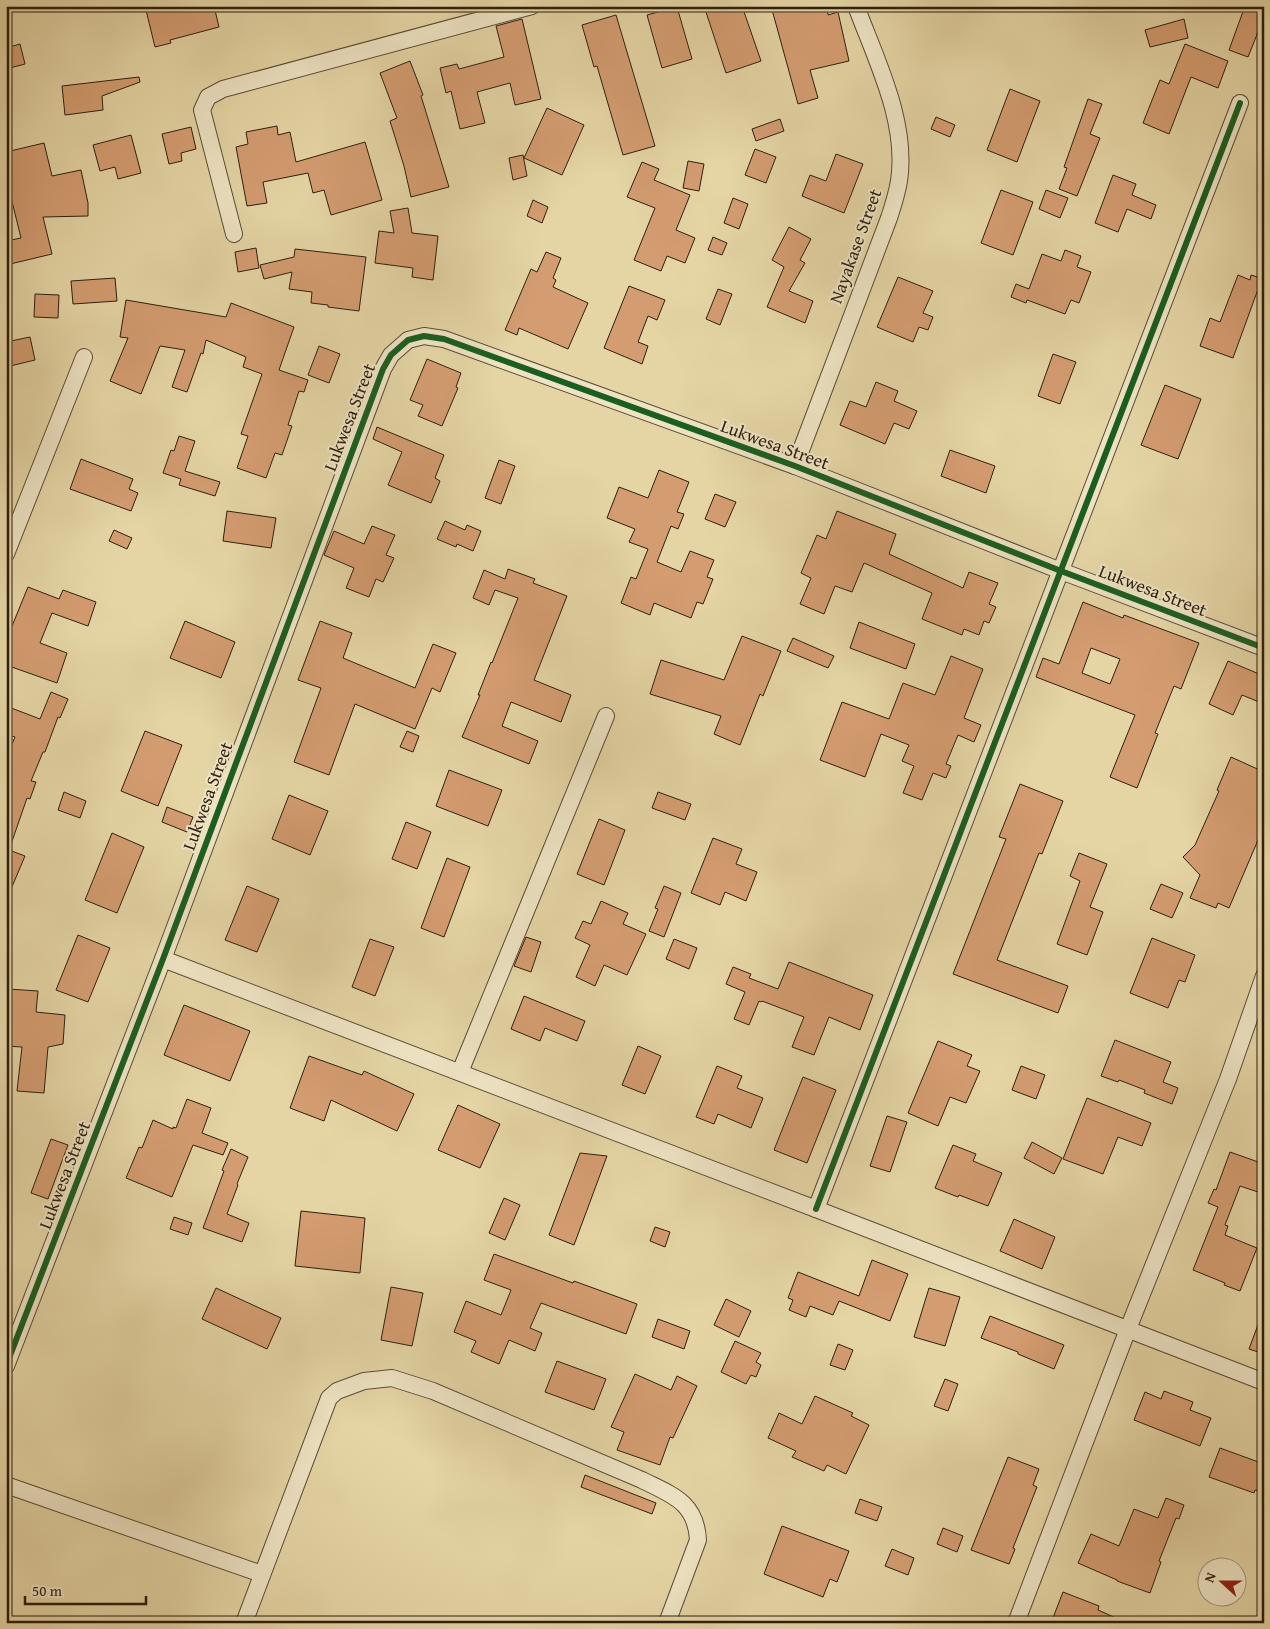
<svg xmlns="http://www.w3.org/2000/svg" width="1270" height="1629" font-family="'Gentium Book Plus',serif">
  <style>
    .building { fill: #d49d71; stroke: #2d1f0f; fill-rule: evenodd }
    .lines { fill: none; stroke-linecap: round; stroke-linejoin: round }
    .street-casing { stroke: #5b4c34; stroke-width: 18 }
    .street { stroke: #eee4c4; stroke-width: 16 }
    .cycleway-casing { stroke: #eee4c4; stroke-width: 9 }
    .cycleway { stroke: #1b5e20; stroke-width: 6 }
    .labels { text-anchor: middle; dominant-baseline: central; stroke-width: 4; stroke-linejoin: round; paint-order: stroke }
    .street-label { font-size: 18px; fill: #2d1f0f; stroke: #eee4c4 }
  </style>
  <rect width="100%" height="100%" fill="#e5d5a5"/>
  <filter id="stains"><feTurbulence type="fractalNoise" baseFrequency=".004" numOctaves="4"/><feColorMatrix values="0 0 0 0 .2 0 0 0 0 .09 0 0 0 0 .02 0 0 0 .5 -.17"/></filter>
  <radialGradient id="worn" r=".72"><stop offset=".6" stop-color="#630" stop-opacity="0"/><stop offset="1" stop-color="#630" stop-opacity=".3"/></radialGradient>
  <g class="building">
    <path d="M145 6H214L219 27 170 40 171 43 155 47Z"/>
    <path d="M704 6H742L761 61 726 73Z"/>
    <path d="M771 6H827L828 15 838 12 849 61 810 70 818 98 798 104Z"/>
    <path d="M1245 6H1255L1264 10V17L1248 57 1229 50Z"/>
    <path d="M677 7 692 59 662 68 647 15Z"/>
    <path d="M616 15 655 146 623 155 597 66 594 67 582 25Z"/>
    <path d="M522 19 541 99 515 105 510 83 477 92 485 123 460 129 451 91 446 93 440 68 457 64 459 69 504 57 496 26Z"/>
    <path d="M1184 19 1188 38 1150 47 1145 30Z"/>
    <path d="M20 44 25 64 6 69V48Z"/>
    <path d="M1185 44 1228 61 1218 88 1191 77 1169 134 1143 123 1160 80 1169 84Z"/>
    <path d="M410 61 423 95 421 96 449 187 411 197 404 166 390 121 397 118 380 73Z"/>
    <path d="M139 77 140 82 102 96 103 110 65 115 62 86Z"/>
    <path d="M1010 89 1040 101 1017 162 987 150Z"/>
    <path d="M1088 99 1102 104 1090 134 1100 138 1077 196 1059 189 1067 168 1064 167Z"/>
    <path d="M547 108 584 125 562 175 524 158Z"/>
    <path d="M936 117 955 125 950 137 931 129Z"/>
    <path d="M780 119 784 131 756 141 752 129Z"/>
    <path d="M277 126 278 135 290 132 296 162 365 142 382 200 331 215 324 190 313 193 308 173 263 182 267 203 247 206 236 147 248 144 246 132Z"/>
    <path d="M191 127 196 149 181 153 182 161 169 164 162 134Z"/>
    <path d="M131 135 141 173 118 179 115 167 100 171 93 145Z"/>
    <path d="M44 143 52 176 81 170 88 203V216L43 217 52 254 6 265V241L21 238 6 177V152Z"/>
    <path d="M755 149 776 157 766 183 745 175Z"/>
    <path d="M836 154 863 164 844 213 802 196 810 175 826 181Z"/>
    <path d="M523 155 527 176 513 180 509 158Z"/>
    <path d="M688 161 704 164 699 191 683 188Z"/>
    <path d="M642 162 659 169 654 180 690 195 676 230 695 238 685 263 667 256 661 271 634 260 655 208 627 197Z"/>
    <path d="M1113 175 1136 184 1132 195 1156 205 1151 219 1127 209 1118 232 1095 223Z"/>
    <path d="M1001 190 1033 202 1013 255 981 243Z"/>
    <path d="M1046 190 1068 198 1060 218 1039 209Z"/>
    <path d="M733 198 748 204 739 229 724 223Z"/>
    <path d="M533 200 548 207 542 223 527 216Z"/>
    <path d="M408 208 412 233 438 236 433 280 412 277 413 268 375 263 379 231 394 233 390 211Z"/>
    <path d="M789 227 811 239 800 260 805 263 789 291 813 301 805 323 767 307 784 267 772 260Z"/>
    <path d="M713 237 727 243 722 255 708 250Z"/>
    <path d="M256 248 259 268 238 272 235 252Z"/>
    <path d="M295 249 366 257 359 311 328 307V305L311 303 312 292 289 289 292 272 264 279 260 265 294 257Z"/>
    <path d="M1065 250 1081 256 1077 267 1091 272 1079 303 1071 300 1065 314 1027 300 1026 303 1011 297 1016 284 1029 289 1042 254 1061 261Z"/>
    <path d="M546 252 561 258 553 278 556 280 553 287 588 303 568 349 519 328 517 335 505 330 531 269 537 272Z"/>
    <path d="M1238 275 1250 280 1251 275 1264 279V294L1257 292 1233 358 1200 346 1210 318 1220 322Z"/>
    <path d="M898 277 933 291 923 313 933 317 928 330 919 327 913 342 877 327Z"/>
    <path d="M115 278 117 301 73 304 71 281Z"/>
    <path d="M629 286 665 300 657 320 648 316 638 342 648 346 642 364 604 348Z"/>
    <path d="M718 289 732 294 720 325 706 319Z"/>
    <path d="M35 294 59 295 58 318 34 317Z"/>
    <path d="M126 300 226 317 231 303 294 327 279 370 308 380 304 392 299 391 288 425 292 426 282 455 275 453 266 478 237 468 248 436 241 434 262 374 243 367 246 357 206 340 203 354 201 353 187 392 172 387 185 350 160 346 141 394 110 381 128 338 120 337Z"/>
    <path d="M30 337 35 360 6 367V342Z"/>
    <path d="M319 346 340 354 329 383 308 375Z"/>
    <path d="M1053 354 1076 362 1060 404 1038 396Z"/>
    <path d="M427 359 461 373 456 387 458 388 442 426 418 416 423 405 410 400Z"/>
    <path d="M876 382 898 391 894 401 917 411 909 429 894 423 885 444 840 425 850 401 866 407Z"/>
    <path d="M1165 385 1201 399 1178 459 1141 445Z"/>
    <path d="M377 427 444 455 435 478 440 481 431 503 388 485 402 452 373 439Z"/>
    <path d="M179 436 195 441 185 471 220 482 215 496 179 485 181 479 163 473 171 450 174 451Z"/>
    <path d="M950 450 995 466 986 493 941 476Z"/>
    <path d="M81 459 133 479 129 489 138 493 131 511 70 489Z"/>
    <path d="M499 460 515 466 501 504 485 498Z"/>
    <path d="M659 470 689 482 677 512 684 514 678 529 671 526 657 562 681 572 690 551 714 560 707 577 713 579 703 604 697 602 691 618 654 603 650 615 621 603 631 577 636 579 648 549 629 542 635 529 607 518 619 487 648 498Z"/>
    <path d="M715 494 736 502 725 527 705 519Z"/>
    <path d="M227 511 276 518 271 548 223 541Z"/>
    <path d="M837 511 896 534 889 554 963 588 969 572 998 583 989 604 996 607 989 623 984 621 979 635 964 629 962 635 922 619 932 593 864 563 852 592 835 586 824 614 800 604 811 578 801 573 817 535 826 539Z"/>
    <path d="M445 521 465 530 467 525 481 531 473 551 457 544 456 547 437 539Z"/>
    <path d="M372 526 395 535 386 555 394 558 383 582 376 579 369 597 346 588 354 568 324 555 334 531 364 544Z"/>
    <path d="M114 530 132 538 127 549 109 541Z"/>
    <path d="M508 569 535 579 533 583 567 596 534 680 571 695 561 722 511 702 502 726 538 741 529 764 462 737 480 695H478L491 662 492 663 518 598 495 590 489 605 473 598 484 570 505 579Z"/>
    <path d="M28 587 59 599 63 590 96 602 88 626 52 613 40 643 67 653 57 683 6 665V624L12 626Z"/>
    <path d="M1083 602 1123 618 1124 615 1199 643 1181 689 1174 686 1155 733 1158 734 1137 788 1110 777 1135 715 1036 677 1043 658 1059 664ZM1091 648 1120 659 1110 684 1082 673Z"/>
    <path d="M185 621 235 642 221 678 170 658Z"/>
    <path d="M320 621 352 633 343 658 415 688 433 644 456 653 440 692 432 688 415 729 355 704 329 775 294 762 321 688 298 680Z"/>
    <path d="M859 622 915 644 906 669 850 648Z"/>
    <path d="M742 636 781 651 763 696 760 694 740 745 714 734 721 716 650 694 661 660 724 680Z"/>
    <path d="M793 638 834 656 828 668 787 651Z"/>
    <path d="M951 656 983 669 964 718 981 725 974 742 958 735 946 764 951 766 946 778 933 773 922 800 903 793 914 766 902 761 909 745 881 734 865 777 820 760 842 702 889 719 903 683 935 695Z"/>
    <path d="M1228 661 1264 676V704L1242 695 1233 715 1209 704Z"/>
    <path d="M51 692 68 699 60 718 58 717 45 752H43L31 781 36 782 30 799 27 798 9 850 25 856 6 901V758L15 737 6 734V706L40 719Z"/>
    <path d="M145 731 182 745 158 806 121 791Z"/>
    <path d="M407 731 419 736 413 752 400 747Z"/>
    <path d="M1231 757 1264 772V826L1229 908 1218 903 1216 908 1190 898 1200 875 1183 857 1195 845 1219 791 1217 790Z"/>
    <path d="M449 770 502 790 488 826 436 806Z"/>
    <path d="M1020 784 1063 801 1042 854 1039 853 997 960 1068 986 1058 1013 953 974 1006 839 999 837Z"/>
    <path d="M64 792 86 801 80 818 58 810Z"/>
    <path d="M658 792 691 804 685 820 652 808Z"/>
    <path d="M289 795 328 811 310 855 272 839Z"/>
    <path d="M167 807 193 817 187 832 162 822Z"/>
    <path d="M599 819 625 830 604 885 577 874Z"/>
    <path d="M406 822 431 832 417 869 392 859Z"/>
    <path d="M112 833 144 847 117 913 85 900Z"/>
    <path d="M713 838 742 849 736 864 757 872 746 901 725 892 720 905 691 893Z"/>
    <path d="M1079 853 1107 864 1090 907 1103 912 1087 955 1057 944 1080 881 1070 876Z"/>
    <path d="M447 858 470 867 444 937 421 928Z"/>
    <path d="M1161 884 1183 893 1172 918 1150 909Z"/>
    <path d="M247 886 279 899 257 952 225 940Z"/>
    <path d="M664 886 681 893 664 937 649 931 658 909 655 908Z"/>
    <path d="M601 901 628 913 623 924 646 934 627 975 604 965 595 986 576 977 590 945 575 938 583 921 591 924Z"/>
    <path d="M78 935 110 948 88 1002 56 990Z"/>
    <path d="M526 937 541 942 531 972 514 966Z"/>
    <path d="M1152 938 1195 955 1185 982 1179 980 1168 1008 1130 993Z"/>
    <path d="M370 939 394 947 375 996 352 987Z"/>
    <path d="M674 939 697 948 689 969 666 959Z"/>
    <path d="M789 962 873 995 860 1030 829 1017 814 1055 792 1047 804 1017 762 1001 761 1002 759 1001 749 1025 734 1019 745 992 726 984 733 967 751 974 749 978 778 989Z"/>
    <path d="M8 989 38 991 36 1012 65 1015 63 1044 48 1047 44 1093 17 1091 22 1047 6 1046Z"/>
    <path d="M524 996 585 1021 577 1041 545 1028 540 1041 511 1029Z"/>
    <path d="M184 1005 250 1031 230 1081 164 1055Z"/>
    <path d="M1115 1040 1171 1062 1163 1082 1178 1088 1172 1104 1144 1093 1145 1090 1119 1080 1118 1082 1101 1076Z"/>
    <path d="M938 1041 972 1055 967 1066 980 1071 966 1103 950 1097 938 1126 908 1113Z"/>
    <path d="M638 1046 661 1056 645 1094 622 1085Z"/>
    <path d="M309 1056 362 1075 364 1071 414 1094 397 1131 331 1100 324 1121 290 1108Z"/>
    <path d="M717 1066 742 1076 737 1088 763 1098 751 1128 718 1114 714 1124 696 1117Z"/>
    <path d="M1021 1066 1045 1075 1036 1099 1012 1090Z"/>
    <path d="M803 1077 836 1090 807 1163 774 1150Z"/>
    <path d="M1087 1098 1151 1123 1142 1146 1118 1137 1103 1174 1063 1159Z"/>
    <path d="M187 1099 211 1108 202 1133 228 1143 223 1155 193 1145 172 1197 126 1178 139 1147 142 1148 153 1120 173 1129V1127L176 1128Z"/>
    <path d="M458 1105 500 1124 480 1168 438 1150Z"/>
    <path d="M887 1116 907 1122 890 1172 870 1166Z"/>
    <path d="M51 1139 68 1145 48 1199 31 1193Z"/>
    <path d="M1032 1142 1062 1158 1054 1174 1024 1158Z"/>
    <path d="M953 1145 976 1154 973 1161 1002 1173 988 1206 959 1195 958 1197 935 1188Z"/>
    <path d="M231 1149 248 1157 237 1184 238 1185 227 1214 249 1223 242 1242 203 1228 224 1171 222 1170Z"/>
    <path d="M1230 1152 1264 1164V1194L1240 1186 1225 1225 1228 1226 1225 1235 1257 1248 1240 1291 1224 1285 1225 1283 1193 1270 1218 1207 1208 1203 1214 1189 1216 1190Z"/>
    <path d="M580 1153 607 1156 574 1245 549 1235Z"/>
    <path d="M504 1198 520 1205 505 1240 489 1233Z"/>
    <path d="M301 1211 365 1218 360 1273 295 1266Z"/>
    <path d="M174 1217 192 1223 188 1235 170 1229Z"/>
    <path d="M1014 1219 1055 1237 1042 1269 1000 1251Z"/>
    <path d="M655 1227 670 1232 665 1247 650 1241Z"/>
    <path d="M494 1254 573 1283 574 1281 637 1304 626 1334 541 1303 530 1328 542 1333 535 1351 509 1340 499 1364 471 1352 476 1341 454 1332 466 1301 501 1315 511 1290 484 1280Z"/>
    <path d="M872 1260 908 1274 890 1321 839 1301 833 1315 810 1306 806 1317 789 1310 793 1300 788 1298 798 1272 859 1296Z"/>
    <path d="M391 1287 423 1293 412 1346 381 1340Z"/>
    <path d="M216 1288 281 1318 267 1349 202 1319Z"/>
    <path d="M929 1288 960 1297 945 1346 914 1337Z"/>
    <path d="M726 1299 751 1311 739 1337 714 1325Z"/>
    <path d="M1262 1314H1264V1354L1249 1349Z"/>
    <path d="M990 1316 1064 1345 1054 1369 1018 1354V1352L981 1338Z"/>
    <path d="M658 1319 690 1331 684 1349 652 1337Z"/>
    <path d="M735 1341 761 1353 756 1362 761 1365 756 1377 751 1375 746 1384 721 1372Z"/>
    <path d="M838 1344 853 1350 845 1370 830 1365Z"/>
    <path d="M557 1361 606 1379 594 1410 545 1392Z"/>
    <path d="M635 1374 671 1390 677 1376 697 1386 673 1438 670 1437 660 1465 617 1450 624 1432 611 1427Z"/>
    <path d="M945 1379 958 1384 948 1411 934 1406Z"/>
    <path d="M1164 1391 1193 1402 1190 1410 1211 1418 1200 1446 1134 1420 1145 1392 1161 1399Z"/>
    <path d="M815 1396 853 1413 851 1416 869 1425 846 1474 827 1465 824 1471 792 1457 796 1451 768 1438 779 1413 802 1424Z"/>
    <path d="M1220 1448 1264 1464V1493L1255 1490 1254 1493 1209 1477Z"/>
    <path d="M1008 1457 1039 1469 1033 1485 1037 1487 1013 1548 1015 1549 1009 1564 971 1550Z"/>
    <path d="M585 1475 656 1503 652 1514 581 1487Z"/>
    <path d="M1166 1498 1184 1505 1179 1519 1176 1518 1159 1561 1161 1562 1150 1593 1117 1581V1580L1078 1563 1091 1534 1119 1546 1134 1509 1158 1518Z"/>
    <path d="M860 1499 882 1507 877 1521 855 1513Z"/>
    <path d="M782 1526 849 1551 837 1582 830 1579 823 1597 764 1574Z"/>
    <path d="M943 1528 963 1536 957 1552 937 1544Z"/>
    <path d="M892 1549 914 1558 908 1575 885 1566Z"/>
    <path d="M1063 1592 1099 1606 1098 1610 1127 1623H1051Z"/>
  </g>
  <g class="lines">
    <g class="street-casing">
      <g id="street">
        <path d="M234 234 202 110 208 97 223 89 532 6"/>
        <path d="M795 466 889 218C893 206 897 193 899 181 908 122 876 60 856 6"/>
        <path d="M6 554 84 357"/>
        <path d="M163 959 816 1209 1264 1382"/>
        <path d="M460 1072 606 716"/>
        <path d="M816 1209 1240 103"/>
        <path d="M6 1366 163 959 383 369 391 355 408 340 424 336 444 339 795 466 1061 571 1264 648"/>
        <path d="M6 1485 262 1574"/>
        <path d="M244 1623 329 1398 337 1391 364 1381 392 1378 433 1391 642 1480C672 1495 696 1502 698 1540L667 1623"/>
        <path d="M1016 1623 1128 1329 1228 1079 1264 976"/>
      </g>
    </g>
    <use href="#street" class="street"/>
    <g class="cycleway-casing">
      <g id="cycleway">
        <path d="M816 1209 1240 103"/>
        <path d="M6 1366 163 959 383 369 391 355 408 340 424 336 444 339 795 466 1061 571 1264 648"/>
      </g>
    </g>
    <use href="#cycleway" class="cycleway"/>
  </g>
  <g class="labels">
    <g class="street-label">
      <text transform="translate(855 246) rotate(-70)">Nayakase Street</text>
      <text transform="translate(349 417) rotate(-69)">Lukwesa Street</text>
      <text transform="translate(775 444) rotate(20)">Lukwesa Street</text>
      <text transform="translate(1153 590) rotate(21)">Lukwesa Street</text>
      <text transform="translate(207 796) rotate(-70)">Lukwesa Street</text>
      <text transform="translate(64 1175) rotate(-69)">Lukwesa Street</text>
    </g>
  </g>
  <rect width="1270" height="1629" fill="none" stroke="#e5d5a5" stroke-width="25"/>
  <rect x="8" y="8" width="1255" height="1614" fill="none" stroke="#2d1f0f" stroke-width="2.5"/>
  <rect x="12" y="12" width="1245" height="1604" fill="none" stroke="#2d1f0f"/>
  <g transform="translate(1222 1582) rotate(291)"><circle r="24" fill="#eee4c4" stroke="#a1957c"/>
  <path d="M0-4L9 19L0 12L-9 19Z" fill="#8f2418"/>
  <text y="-8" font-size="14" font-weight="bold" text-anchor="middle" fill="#2d1f0f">N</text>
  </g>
  <path d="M25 1596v8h121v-8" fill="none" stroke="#2d1f0f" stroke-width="2.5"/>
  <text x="32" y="1596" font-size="15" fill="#2d1f0f" stroke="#eee4c4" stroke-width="4" paint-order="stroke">50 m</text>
  <rect width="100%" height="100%" filter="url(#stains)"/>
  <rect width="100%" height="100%" fill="url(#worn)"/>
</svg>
